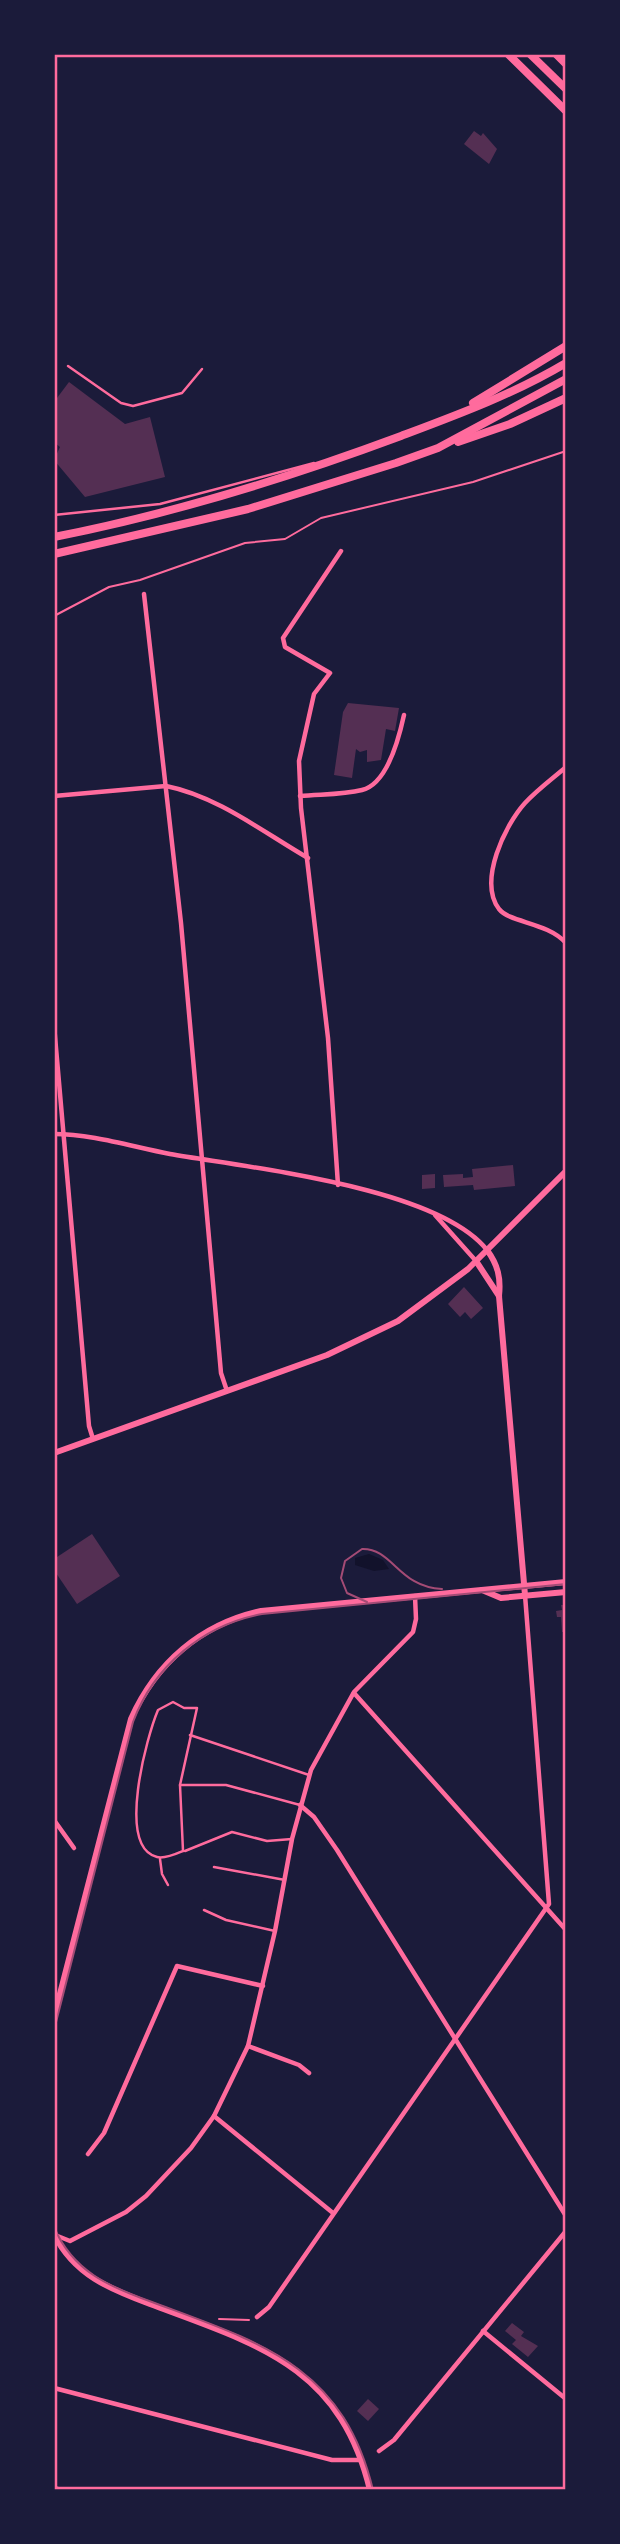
<svg xmlns="http://www.w3.org/2000/svg" width="620" height="2544" font-family="'PT Sans Narrow',sans-serif">
  <style>
    .water { fill: #12122b }
    .building { fill: #542f53 }
    .lines { fill: none; stroke-linecap: round; stroke-linejoin: round }
    .path { stroke: #ff6b9d; stroke-width: 2 }
    .service { stroke: #ff6b9d; stroke-width: 2.5 }
    .minor { stroke: #ff6b9d; stroke-width: 4.5 }
    .tertiary { stroke: #ff6b9d; stroke-width: 6 }
    .secondary { stroke: #ff6b9d; stroke-width: 6 }
    .trunk { stroke: #ff6b9d; stroke-width: 8 }
    .tram { stroke: #a44b75; stroke-width: 2 }
    .neatline { fill: none; stroke: #ff6b9d; stroke-width: 2.5 }
  </style>
  <rect width="100%" height="100%" fill="#1b1b3a"/>
  <path class="water" d="M369 1554 383 1560 389 1569 374 1571 355 1565V1558Z"/>
  <g class="building">
    <path d="M474 131 481 136 483 133 497 149 489 164 464 144Z"/>
    <path d="M69 382 125 424 150 417 165 477 85 497 54 460 60 447 54 442V402Z"/>
    <path d="M348 703 399 708 395 731 386 729 381 760 367 762V750L360 752 356 749 352 778 334 775 343 712Z"/>
    <path d="M513 1165 515 1186 474 1190 473 1185 444 1187 443 1175 463 1174V1178L473 1177 472 1169Z"/>
    <path d="M435 1174V1188L422 1189V1175Z"/>
    <path d="M464 1287 483 1308 471 1319 465 1312 460 1317 448 1304Z"/>
    <path d="M92 1534 120 1576 77 1604 54 1570V1559Z"/>
    <path d="M561 1605H566V1632H562L561 1617H557L556 1611 562 1610Z"/>
    <path d="M512 2323 524 2332 521 2336 538 2346 528 2357 512 2344 516 2340 505 2331Z"/>
    <path d="M368 2399 379 2409 368 2421 357 2411Z"/>
  </g>
  <g class="lines">
    <g class="path">
      <path d="M54 616 109 587 140 580 245 543 285 539 321 518 473 482 566 451"/>
      <path d="M219 2319 249 2320"/>
    </g>
    <g class="service">
      <path d="M68 366 121 403 133 406 182 393 202 369"/>
      <path d="M54 515 160 504 314 463"/>
      <path d="M173 1702 184 1708H197L180 1785 183 1851C176 1854 165 1859 157 1857 116 1847 147 1736 158 1710Z"/>
      <path d="M190 1735 309 1775"/>
      <path d="M180 1785H226L300 1805"/>
      <path d="M185 1851 232 1832 267 1841 292 1839"/>
      <path d="M160 1859 162 1874 168 1885"/>
      <path d="M214 1867 285 1880"/>
      <path d="M204 1910 226 1920 275 1931"/>
    </g>
    <g class="minor">
      <path d="M144 594 181 923 221 1373 227 1391"/>
      <path d="M566 767C552 779 537 790 525 803 505 825 478 881 499 909 510 923 547 922 566 943"/>
      <path d="M54 796 166 786C217 796 263 832 308 858"/>
      <path d="M300 796C320 794 342 795 362 790 387 784 399 738 404 715"/>
      <path d="M54 1025 89 1426 93 1439"/>
      <path d="M54 1134C92 1134 133 1147 170 1154 250 1168 437 1187 487 1250"/>
      <path d="M338 1185 328 1038 301 808 299 761 314 694 330 673 285 647 283 638 341 551"/>
      <path d="M435 1215 476 1261"/>
      <path d="M354 1693 566 1930"/>
      <path d="M300 1805 314 1817 337 1850 566 2216"/>
      <path d="M54 1820 74 1848"/>
      <path d="M248 2046 299 2065 309 2073"/>
      <path d="M214 2116 333 2213"/>
      <path d="M88 2154 104 2133 177 1966 263 1986"/>
      <path d="M55 2235 70 2241 126 2212 146 2196 191 2148 214 2116 248 2046 275 1931 292 1839 311 1770 354 1692 413 1632 416 1619 415 1596"/>
      <path d="M257 2317 269 2307 549 1904 525 1595"/>
      <path d="M483 2331 566 2399"/>
      <path d="M54 2388 332 2460H361"/>
      <path d="M379 2451 394 2440 566 2231"/>
      <path d="M54 2488 61 2490"/>
    </g>
    <g class="tertiary">
      <path d="M487 1250C498 1265 501 1278 499 1296L525 1595"/>
      <path d="M476 1261 499 1296"/>
      <path d="M54 1453 327 1355 398 1321 468 1269 566 1171"/>
    </g>
    <g class="secondary">
      <path d="M482 1590 501 1598 566 1592"/>
      <path d="M54 2017 131 1719C156 1663 201 1624 261 1611L566 1582"/>
      <path d="M54 2234C74 2275 110 2289 150 2304 257 2344 340 2366 370 2490"/>
    </g>
    <g class="trunk">
      <path d="M508 54 566 111"/>
      <path d="M530 54 566 89"/>
      <path d="M556 54 566 64"/>
      <path d="M473 403 566 346"/>
      <path d="M458 442 510 424 566 398"/>
      <path d="M54 537C172 514 288 478 401 436 457 415 514 394 566 363"/>
      <path d="M54 554 248 509 396 463 438 448 566 379"/>
    </g>
    <g class="tram">
      <path d="M367 1602 347 1593 341 1578 345 1561 362 1549C393 1548 398 1587 442 1589"/>
      <path d="M54 2030 133 1722C154 1666 203 1625 262 1614L566 1584"/>
      <path d="M54 2227C73 2272 110 2287 152 2302 259 2342 343 2365 373 2490"/>
    </g>
  </g>
  <rect width="620" height="2544" fill="none" stroke="#1b1b3a" stroke-width="112"/>
  <rect x="56" y="56" width="508" height="2432" class="neatline"/>
</svg>
